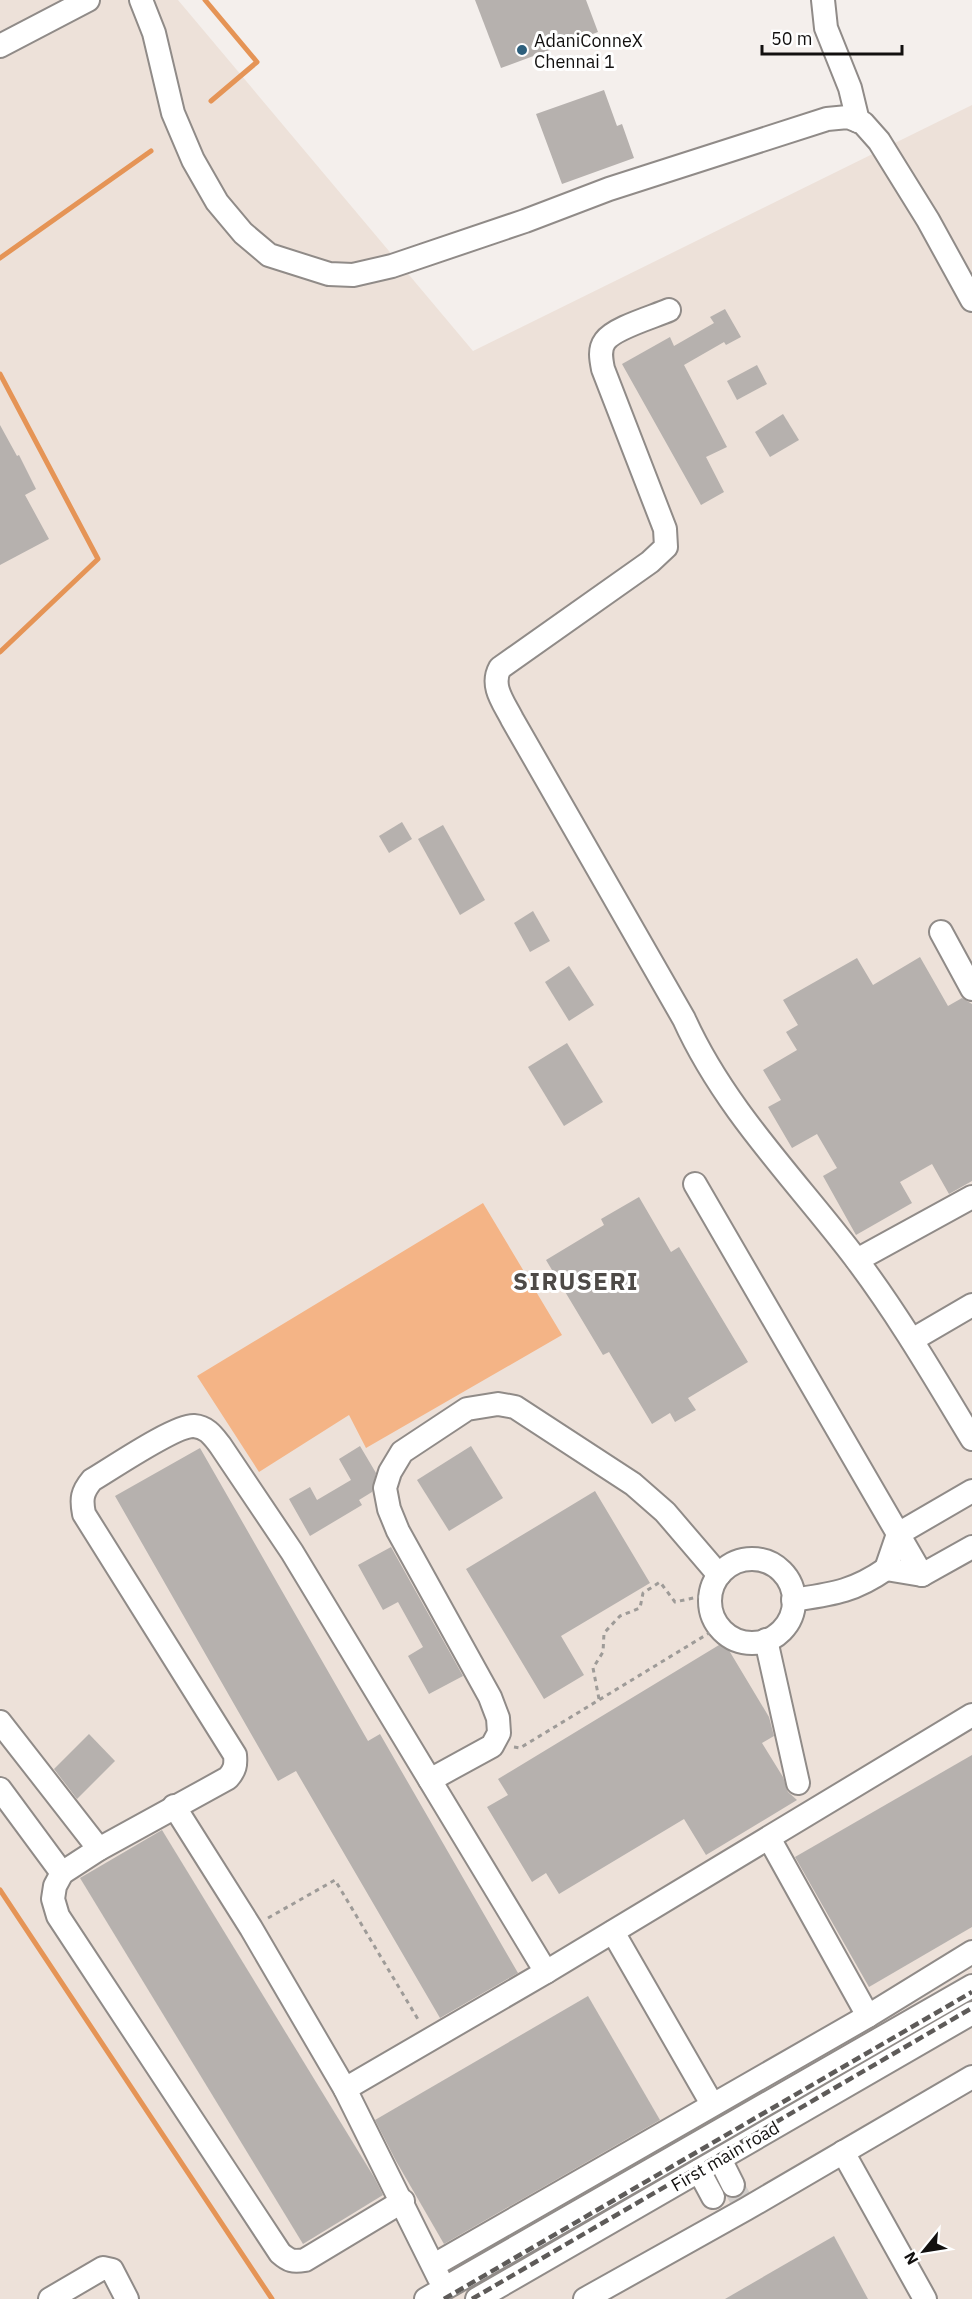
<svg xmlns="http://www.w3.org/2000/svg" width="972" height="2299" font-family="'IBM Plex Sans',sans-serif">
  <style>
    .built { fill: #ede1d9 }
    .green { fill: #f4b486 }
    .lines { fill: none; stroke-linecap: round; stroke-linejoin: round }
    .stream { stroke: #e59456; stroke-width: 5 }
    .building { fill: #b6b1ae }
    .minor-tunnel { stroke: #d2cecb; stroke-width: 22; stroke-dasharray: 22 11; stroke-linecap: butt }
    .minor-casing { stroke: #908b88; stroke-width: 26 }
    .path { stroke: #9e9b98; stroke-width: 3; stroke-dasharray: 4.5 4.5; stroke-linecap: butt }
    .minor { stroke: #fff; stroke-width: 22 }
    .rail { stroke: #5e5b59; stroke-width: 4.5; stroke-dasharray: 9 4.5; stroke-linecap: butt }
    .poi-dot { fill: #2d5f7c; stroke: #fff; stroke-width: 2 }
    .labels { text-anchor: middle; dominant-baseline: central; stroke-width: 6; stroke-linejoin: round; paint-order: stroke }
    .poi-label { font-size: 18px; fill: #12100f; stroke: #fff; text-anchor: start }
    .street-label { font-size: 18px; fill: #12100f; stroke: #fff }
    .district-label { font-size: 24px; font-weight: bold; letter-spacing: 1.5px; fill: #4e4a47; stroke: #fff }
  </style>
  <rect width="100%" height="100%" fill="#f4efec"/>
  <path class="built" d="M0 0H178L473 351 972 105V2299H0Z"/>
  <path class="green" d="M483 1203 562 1335 366 1448 349 1415 259 1472 197 1376Z"/>
  <g class="lines">
    <g class="stream">
      <path d="M205 0 257 62 211 101"/>
      <path d="M0 258 151 151"/>
      <path d="M0 374 98 559 0 652"/>
      <path d="M0 1890 272 2299"/>
    </g>
  </g>
  <g class="building">
    <path d="M475 0H586L598 32 501 68Z"/>
    <path d="M604 90 617 126 622 124 634 158 562 184 536 114Z"/>
    <path d="M725 309 741 337 726 345 724 342 684 365 727 447 706 457 724 492 701 505 622 364 670 337 674 346 714 323 710 317Z"/>
    <path d="M757 365 767 384 737 400 727 381Z"/>
    <path d="M783 414 799 440 770 457 755 432Z"/>
    <path d="M0 425 17 456 19 455 36 489 25 495 49 539 0 565Z"/>
    <path d="M402 822 412 839 389 853 379 836Z"/>
    <path d="M443 825 485 900 460 915 418 839Z"/>
    <path d="M533 911 550 941 530 952 514 923Z"/>
    <path d="M920 957 948 1006 962 998 972 1004V1181L949 1194 932 1164 900 1182 912 1203 856 1235 823 1176 837 1168 817 1134 792 1148 768 1107 781 1100 763 1070 797 1050 786 1032 798 1025 783 1000 857 958 873 985Z"/>
    <path d="M569 966 594 1005 569 1021 545 982Z"/>
    <path d="M567 1043 603 1102 564 1126 528 1067Z"/>
    <path d="M639 1197 671 1252 679 1247 748 1362 688 1398 696 1410 675 1422 670 1413 652 1424 609 1352 603 1355 546 1260 604 1225 601 1219Z"/>
    <path d="M360 1446 376 1473 372 1492 359 1500 362 1505 310 1536 289 1499 310 1487 317 1500 351 1480 339 1459Z"/>
    <path d="M471 1446 503 1498 449 1531 417 1480Z"/>
    <path d="M200 1448 368 1741 380 1734 518 1973 440 2018 296 1771 278 1781 115 1496Z"/>
    <path d="M595 1491 650 1583 561 1636 584 1675 544 1699 466 1569Z"/>
    <path d="M391 1547 463 1676 429 1694 408 1656 423 1647 398 1602 383 1610 358 1565Z"/>
    <path d="M724 1642 769 1717 774 1736 762 1743 783 1777 788 1792 797 1800 706 1855 684 1819 559 1894 546 1873 532 1882 487 1807 508 1795 498 1779Z"/>
    <path d="M89 1734 115 1761 77 1799 54 1769Z"/>
    <path d="M972 1755V1927L869 1987 795 1857Z"/>
    <path d="M162 1830 374 2177 383 2195 303 2244 80 1878Z"/>
    <path d="M588 1996 660 2120 444 2244 396 2161 375 2120Z"/>
    <path d="M834 2236 868 2299H725Z"/>
  </g>
  <g class="lines">
    <path class="minor-tunnel" d="M733 2185 740 2198"/>
    <g class="minor-casing">
      <g id="minor">
        <path d="M141 0 154 33 173 113 193 160 217 202 243 233 269 255 329 274 353 275 392 266 525 221 609 189 827 119 848 117 863 123 879 141 928 220 972 300"/>
        <path d="M823 0 826 28 850 88 858 121"/>
        <path d="M0 46 88 0"/>
        <path d="M669 310C653 317 614 328 605 341 599 349 601 359 603 369L665 529 666 547 650 562 500 668C490 686 504 703 512 719L684 1019C725 1110 797 1181 856 1259 899 1316 935 1378 972 1439"/>
        <path d="M941 932 972 989"/>
        <path d="M695 1184 922 1575"/>
        <path d="M857 1260 972 1197"/>
        <path d="M912 1340 972 1305"/>
        <path d="M972 1491 898 1534 886 1569 922 1575 972 1547"/>
        <circle cx="752" cy="1601" r="42"/>
        <path d="M793 1600C832 1594 853 1592 886 1569"/>
        <path d="M766 1640 798 1783"/>
        <path d="M0 1722 99 1849"/>
        <path d="M430 1780 492 1746 499 1733 498 1718 490 1697 398 1531 389 1509 385 1488 390 1472 402 1452 467 1409 498 1404 515 1407 633 1484 665 1512 719 1575"/>
        <path d="M0 1789 62 1873"/>
        <path d="M174 1806 251 1928 345 2089 439 2278"/>
        <path d="M769 1838 868 2016"/>
        <path d="M613 1932 712 2104"/>
        <path d="M345 2089 546 1972 972 1715"/>
        <path d="M843 2152 925 2299"/>
        <path d="M720 2159 733 2185"/>
        <path d="M699 2171 713 2197"/>
        <path d="M403 2201 305 2260C293 2262 289 2261 280 2253L58 1916 53 1899 55 1886 62 1873 99 1849 228 1778C235 1770 236 1765 235 1755L84 1514C81 1499 82 1492 92 1480 111 1469 175 1425 194 1426 207 1427 213 1436 220 1445L292 1552 546 1972"/>
        <path d="M434 2265 868 2016 972 1952"/>
        <path d="M50 2299 103 2268 112 2270 127 2299"/>
        <path d="M426 2299 972 1986"/>
        <path d="M477 2299 972 2013"/>
        <path d="M585 2299 746 2209 972 2077"/>
      </g>
    </g>
    <g class="path">
      <path d="M599 1699 593 1668 603 1652 604 1633 620 1616 640 1608 643 1593 660 1582 675 1602 711 1594"/>
      <path d="M514 1747 520 1748 719 1627"/>
      <path d="M268 1918 335 1880 419 2021"/>
    </g>
    <use href="#minor" class="minor"/>
    <g class="rail">
      <path d="M444 2299 972 1992"/>
      <path d="M472 2299 972 2008"/>
    </g>
  </g>
  <circle class="poi-dot" cx="522" cy="50" r="6"/>
  <g class="labels">
    <g class="poi-label">
      <text x="534" y="40">AdaniConneX<tspan x="534" dy="21">Chennai 1</tspan></text>
    </g>
    <g class="street-label">
      <text transform="translate(725 2156) rotate(-30)">First main road</text>
    </g>
    <g class="district-label">
      <text x="576" y="1281">SIRUSERI</text>
    </g>
  </g>
  <g transform="translate(924 2251) rotate(240)" stroke="#ffffff" stroke-width="4.5" paint-order="stroke">
  <path d="M0-4.5L10 22L0 15L-10 22Z" fill="#12100f"/>
  <text y="-9" font-size="16" font-weight="bold" text-anchor="middle" fill="#12100f">N</text>
  </g>
  <path d="M762 45v9h140v-9" fill="none" stroke="#12100f" stroke-width="3"/>
  <text x="771" y="45" font-size="18" fill="#12100f" stroke="#ffffff" stroke-width="4.5" paint-order="stroke">50 m</text>
</svg>
